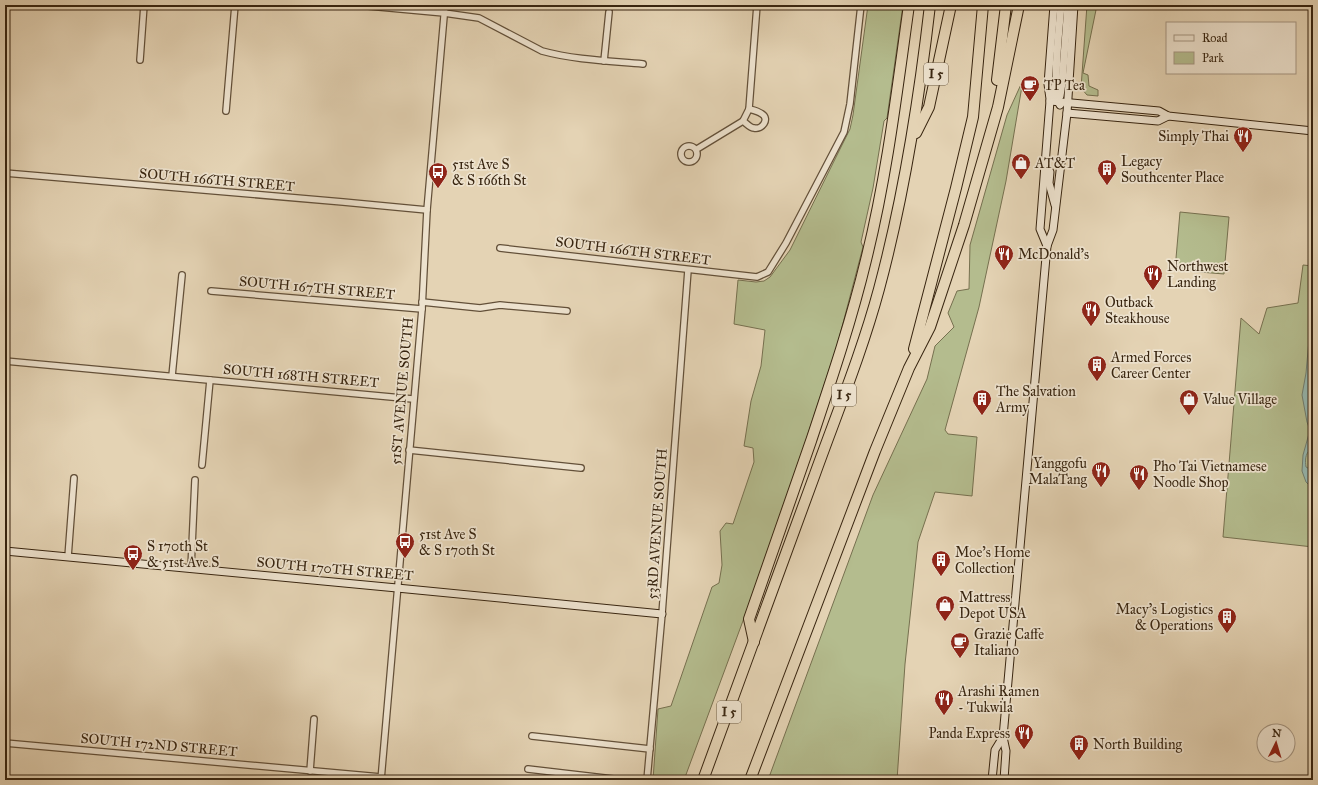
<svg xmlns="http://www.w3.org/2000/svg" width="1318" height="785" font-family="'IM FELL Great Primer',serif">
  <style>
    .green { fill: #b4bc8e; stroke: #76704f }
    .water { fill: #95b7af; stroke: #707d6f }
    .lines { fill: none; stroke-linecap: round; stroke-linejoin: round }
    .street-casing { stroke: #635039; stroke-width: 8 }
    .secondary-casing { stroke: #382510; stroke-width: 9 }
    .highway-casing { stroke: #382510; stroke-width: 12 }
    .street { stroke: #ede2ce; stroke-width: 5.5 }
    .secondary { stroke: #ede2ce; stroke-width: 7 }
    .highway { stroke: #e4d3b4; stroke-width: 10 }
    .labels { text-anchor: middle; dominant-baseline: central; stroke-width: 3.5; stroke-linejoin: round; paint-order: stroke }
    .shield { fill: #ede2ce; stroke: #6e5e49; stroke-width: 1 }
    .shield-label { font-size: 13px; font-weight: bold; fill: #382510 }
    .poi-label { font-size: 14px; fill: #382510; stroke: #ede2ce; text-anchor: start }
    .street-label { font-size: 14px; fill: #382510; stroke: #ede2ce }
  </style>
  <rect width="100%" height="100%" fill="#e4d3b4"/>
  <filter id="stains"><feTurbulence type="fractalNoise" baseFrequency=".005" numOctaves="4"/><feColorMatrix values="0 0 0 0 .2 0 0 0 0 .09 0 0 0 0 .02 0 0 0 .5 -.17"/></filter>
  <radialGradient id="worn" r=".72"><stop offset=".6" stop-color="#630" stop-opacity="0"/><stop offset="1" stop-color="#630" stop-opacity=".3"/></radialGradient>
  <g class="green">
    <path d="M868 5H903L887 118 884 121 873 188 861 242 863 247 837 346 804 446 747 610 684 780H653L658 709 671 706 712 587 719 583 722 565 720 531 726 523 733 524 754 462 753 448 744 446 751 401 761 366 765 330 734 324 738 280 756 282 764 281 770 277 790 250 839 151 850 129 853 115Z"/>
    <path d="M1087 5H1097L1083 73 1088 75 1089 86 1098 90V96L1087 95 1081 88Z"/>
    <path d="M1023 80 1006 181 979 307 945 430 948 434 977 437 972 496 935 492 918 542 905 664 897 780H768L873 495 927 379 935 346 954 327 948 313 957 291 969 289 970 245 1007 115Z"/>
    <path d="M1180 212 1229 217 1224 274 1175 270Z"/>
    <path d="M1303 265 1313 266V547L1223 537 1241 318 1259 334 1267 308 1298 303Z"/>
  </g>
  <path class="water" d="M1313 296V442L1310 446V450C1305 454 1305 461 1306 467L1313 471V489L1306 482 1302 471 1303 455 1310 430 1307 422 1302 395 1306 373Z"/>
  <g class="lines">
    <g class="street-casing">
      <g id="street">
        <path d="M357 5 444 13 479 18 542 51C575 60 610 61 643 64"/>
        <path d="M140 60 144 5"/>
        <path d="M604 61 609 12"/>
        <path d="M226 111 235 5"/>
        <path d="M743 121C746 123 750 128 754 128 762 130 770 119 762 114 758 111 753 110 749 109"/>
        <circle cx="689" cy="154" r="8"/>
        <path d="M697 149 743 121 749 109 757 5"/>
        <path d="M5 173 343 202 427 210"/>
        <path d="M500 248 757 277 768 272 786 243 844 132 850 104 861 5"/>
        <path d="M211 291 422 309"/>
        <path d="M422 302 480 308 500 305 567 311"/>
        <path d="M5 361 413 399"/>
        <path d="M172 376 182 275"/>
        <path d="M409 450 581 468"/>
        <path d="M202 465 210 380"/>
        <path d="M68 557 74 478"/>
        <path d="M191 568 195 480"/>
        <path d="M532 736 650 749"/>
        <path d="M5 743 381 777"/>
        <path d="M528 769 622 780"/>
        <path d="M310 771 314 719"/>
        <path d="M381 780 422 309 427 210 445 5"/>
        <path d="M647 780 662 614 688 270"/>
      </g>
    </g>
    <g class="secondary-casing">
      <g id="secondary">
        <path d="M1060 96 1062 83 1068 5"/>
        <path d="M1050 99 1048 84 1054 5"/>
        <path d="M1050 101 1159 111 1168 116 1313 131"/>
        <path d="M1060 105C1051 93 1060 23 1061 5"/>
        <path d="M1067 113 1158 121 1168 116"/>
        <path d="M1044 168 1048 169 1050 172 1049 183 1055 205"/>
        <path d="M1047 246 1040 229 1050 101 1056 84"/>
        <path d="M5 551 397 588 662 614"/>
        <path d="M992 780 995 750 1003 737"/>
        <path d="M1004 780 1006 751 1003 737 1047 246 1053 230 1067 113 1074 5"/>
      </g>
    </g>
    <g class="highway-casing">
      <g id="highway">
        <path d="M997 80 1006 5"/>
        <path d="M916 133 929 107 951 5"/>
        <path d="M914 349 956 188 973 117 983 5"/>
        <path d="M754 642 749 619C770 560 790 500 811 441 831 381 851 322 866 260 887 176 897 91 909 5"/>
        <path d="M703 780C741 678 778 576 815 474 837 413 862 352 879 289 904 196 919 101 930 5"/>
        <path d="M750 780 875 451 909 368 930 327 964 225 998 107 1019 5"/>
      </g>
    </g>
    <use href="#street" class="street"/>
    <use href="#secondary" class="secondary"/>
    <use href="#highway" class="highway"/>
  </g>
  <defs>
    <g id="cafe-pin" transform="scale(1)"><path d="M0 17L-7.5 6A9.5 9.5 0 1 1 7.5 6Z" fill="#8f2418" stroke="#ede2ce"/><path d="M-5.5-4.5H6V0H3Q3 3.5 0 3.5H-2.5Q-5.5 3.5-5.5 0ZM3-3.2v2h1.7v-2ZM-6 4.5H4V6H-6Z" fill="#fff"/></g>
    <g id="restaurant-pin" transform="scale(1)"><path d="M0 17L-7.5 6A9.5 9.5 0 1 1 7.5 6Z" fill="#8f2418" stroke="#ede2ce"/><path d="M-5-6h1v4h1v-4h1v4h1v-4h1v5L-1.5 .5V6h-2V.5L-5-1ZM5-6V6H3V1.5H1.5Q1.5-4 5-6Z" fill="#fff"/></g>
    <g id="shop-pin" transform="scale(1)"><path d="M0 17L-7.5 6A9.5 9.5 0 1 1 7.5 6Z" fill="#8f2418" stroke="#ede2ce"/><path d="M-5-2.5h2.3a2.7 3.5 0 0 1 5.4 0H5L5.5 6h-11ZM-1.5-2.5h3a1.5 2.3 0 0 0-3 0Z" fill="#fff"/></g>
    <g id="building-pin" transform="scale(1)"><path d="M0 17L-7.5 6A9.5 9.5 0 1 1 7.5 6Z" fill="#8f2418" stroke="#ede2ce"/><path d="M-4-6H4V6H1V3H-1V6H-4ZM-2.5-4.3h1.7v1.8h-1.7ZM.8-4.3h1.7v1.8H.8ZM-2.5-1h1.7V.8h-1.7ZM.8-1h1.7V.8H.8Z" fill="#fff"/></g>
    <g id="bus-pin" transform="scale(1)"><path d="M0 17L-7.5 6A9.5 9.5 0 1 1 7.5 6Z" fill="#8f2418" stroke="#ede2ce"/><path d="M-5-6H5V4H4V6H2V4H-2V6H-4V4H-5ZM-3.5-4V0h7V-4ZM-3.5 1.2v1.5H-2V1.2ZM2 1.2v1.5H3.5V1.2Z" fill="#fff"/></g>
  </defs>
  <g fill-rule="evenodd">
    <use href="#cafe-pin" x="1030" y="85"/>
    <use href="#restaurant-pin" x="1243" y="136"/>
    <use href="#shop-pin" x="1021" y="163"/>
    <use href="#building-pin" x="1107" y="169"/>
    <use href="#bus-pin" x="438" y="172"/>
    <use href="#restaurant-pin" x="1004" y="254"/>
    <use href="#restaurant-pin" x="1153" y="274"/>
    <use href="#restaurant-pin" x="1091" y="310"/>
    <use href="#building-pin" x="1097" y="365"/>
    <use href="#building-pin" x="982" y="399"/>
    <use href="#shop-pin" x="1189" y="399"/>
    <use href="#restaurant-pin" x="1101" y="471"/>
    <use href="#restaurant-pin" x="1139" y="474"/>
    <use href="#bus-pin" x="405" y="542"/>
    <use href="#bus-pin" x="133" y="554"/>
    <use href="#building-pin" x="941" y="560"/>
    <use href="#shop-pin" x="945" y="605"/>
    <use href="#building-pin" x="1227" y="617"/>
    <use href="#cafe-pin" x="960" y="642"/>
    <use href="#restaurant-pin" x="944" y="699"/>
    <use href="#restaurant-pin" x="1024" y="733"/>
    <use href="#building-pin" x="1079" y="744"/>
  </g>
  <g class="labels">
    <g class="shield">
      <rect x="924" y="63" width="24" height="22" rx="3"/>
      <rect x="832" y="384" width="24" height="22" rx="3"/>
      <rect x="717" y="701" width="24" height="22" rx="3"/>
    </g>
    <g class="shield-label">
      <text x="936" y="74">I 5</text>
      <text x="844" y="395">I 5</text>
      <text x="729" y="712">I 5</text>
    </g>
    <g class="poi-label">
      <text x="1044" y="85">TP Tea</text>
      <text x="1229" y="136" text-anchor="end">Simply Thai</text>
      <text x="1121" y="161">Legacy<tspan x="1121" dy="16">Southcenter Place</tspan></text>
      <text x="1035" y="163">AT&amp;T</text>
      <text x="452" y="164">51st Ave S<tspan x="452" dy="16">&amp; S 166th St</tspan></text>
      <text x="1018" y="254">McDonald's</text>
      <text x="1167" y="266">Northwest<tspan x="1167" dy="16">Landing</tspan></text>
      <text x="1105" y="302">Outback<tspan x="1105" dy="16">Steakhouse</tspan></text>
      <text x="1111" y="357">Armed Forces<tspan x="1111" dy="16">Career Center</tspan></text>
      <text x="996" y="391">The Salvation<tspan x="996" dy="16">Army</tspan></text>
      <text x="1203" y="399">Value Village</text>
      <text x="1087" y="463" text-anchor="end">Yanggofu<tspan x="1087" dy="16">MalaTang</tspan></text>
      <text x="1153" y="466">Pho Tai Vietnamese<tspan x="1153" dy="16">Noodle Shop</tspan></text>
      <text x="419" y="534">51st Ave S<tspan x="419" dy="16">&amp; S 170th St</tspan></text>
      <text x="147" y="546">S 170th St<tspan x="147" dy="16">&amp; 51st Ave S</tspan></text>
      <text x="955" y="552">Moe's Home<tspan x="955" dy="16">Collection</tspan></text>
      <text x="959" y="597">Mattress<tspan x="959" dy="16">Depot USA</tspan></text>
      <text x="1213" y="609" text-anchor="end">Macy's Logistics<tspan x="1213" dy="16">&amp; Operations</tspan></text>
      <text x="974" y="634">Grazie Caffe<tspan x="974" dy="16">Italiano</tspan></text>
      <text x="958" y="691">Arashi Ramen<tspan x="958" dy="16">- Tukwila</tspan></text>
      <text x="1010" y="733" text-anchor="end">Panda Express</text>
      <text x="1093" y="744">North Building</text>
    </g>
    <g class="street-label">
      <text transform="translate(217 180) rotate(5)">SOUTH 166TH STREET</text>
      <text transform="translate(633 251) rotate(7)">SOUTH 166TH STREET</text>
      <text transform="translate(317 288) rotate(5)">SOUTH 167TH STREET</text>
      <text transform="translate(301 376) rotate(5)">SOUTH 168TH STREET</text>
      <text transform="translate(402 391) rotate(-85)">51ST AVENUE SOUTH</text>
      <text transform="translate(657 524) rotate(-86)">53RD AVENUE SOUTH</text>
      <text transform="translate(335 569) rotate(5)">SOUTH 170TH STREET</text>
      <text transform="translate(159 745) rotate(5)">SOUTH 172ND STREET</text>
    </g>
  </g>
  <rect width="1318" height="785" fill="none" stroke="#e4d3b4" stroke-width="20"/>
  <rect x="6" y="6" width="1306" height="773" fill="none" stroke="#382510" stroke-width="2"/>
  <rect x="10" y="10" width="1298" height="765" fill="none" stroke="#382510"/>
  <rect x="1166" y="22" width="130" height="52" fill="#ede2ce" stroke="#a59682"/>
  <rect x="1174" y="35" width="20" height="6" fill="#ede2ce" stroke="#a59682"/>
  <text x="1202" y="42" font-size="12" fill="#382510">Road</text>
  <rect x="1174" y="52" width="20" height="12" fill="#b4bc8e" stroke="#a59682"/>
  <text x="1202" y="62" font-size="12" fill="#382510">Park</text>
  <g transform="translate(1276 743) rotate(5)"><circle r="19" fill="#ede2ce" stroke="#a59682"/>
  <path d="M0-3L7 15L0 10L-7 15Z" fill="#8f2418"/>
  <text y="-6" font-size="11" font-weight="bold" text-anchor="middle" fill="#382510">N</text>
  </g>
  <rect width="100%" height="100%" filter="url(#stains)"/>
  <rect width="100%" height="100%" fill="url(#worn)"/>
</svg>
